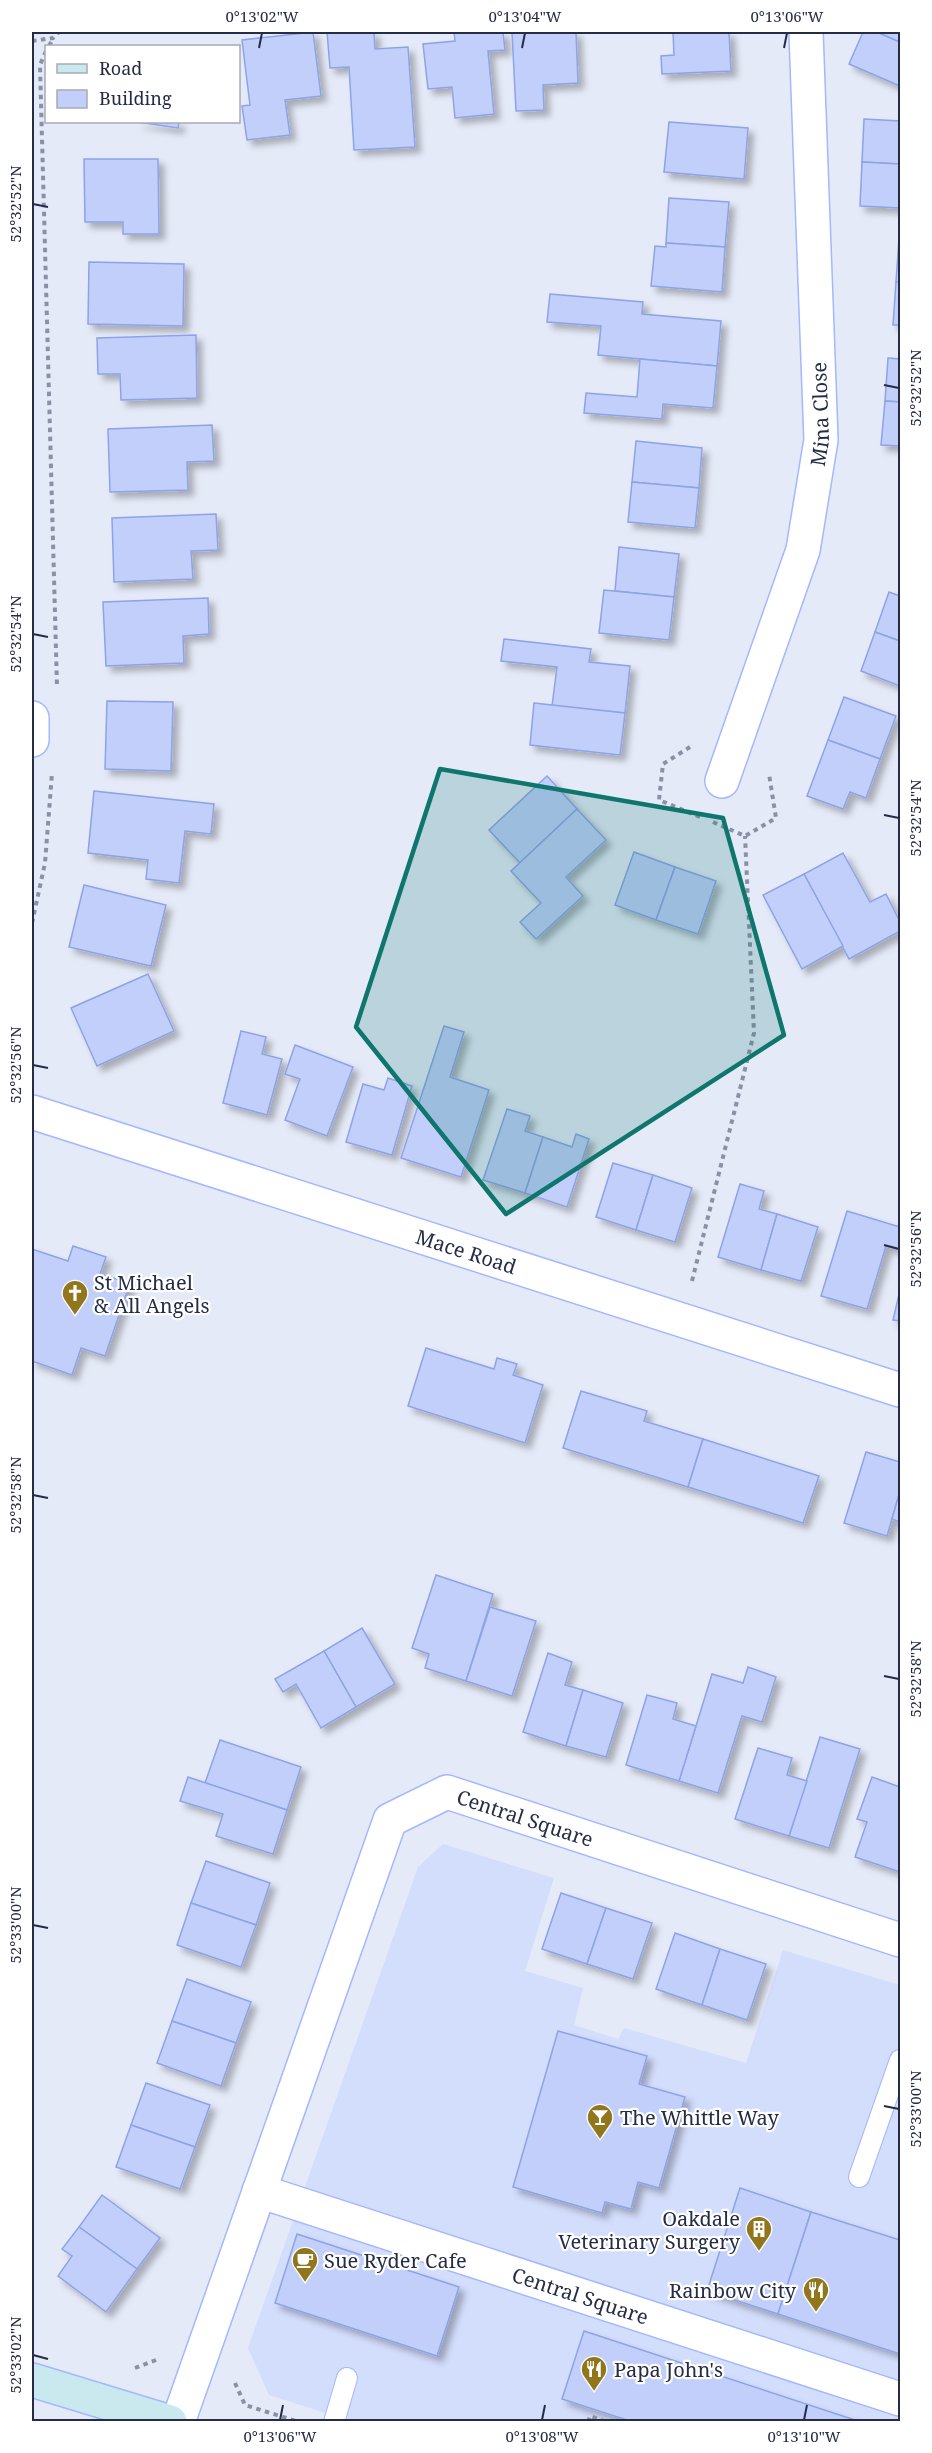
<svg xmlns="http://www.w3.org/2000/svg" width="932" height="2453" font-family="'Noto Serif',serif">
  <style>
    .built { fill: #d3ddfc }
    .building { fill: #c1cffa; stroke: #8ea3e6; stroke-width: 1.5; filter: url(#shadow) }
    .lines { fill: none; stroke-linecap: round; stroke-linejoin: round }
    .lane-casing { stroke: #a3b8fd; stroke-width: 22 }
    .street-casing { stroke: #a3b8fd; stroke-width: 36 }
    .secondary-casing { stroke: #a3b8fd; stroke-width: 36 }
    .path { stroke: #8b91a5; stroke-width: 4; stroke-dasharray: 4.5 4.5; stroke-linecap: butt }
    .lane { stroke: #fff; stroke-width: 20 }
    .street { stroke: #fff; stroke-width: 33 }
    .secondary { stroke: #c9e9ee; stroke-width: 33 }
    .marked { fill: #0f766e; fill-opacity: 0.2; stroke: #0f766e; stroke-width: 4.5; stroke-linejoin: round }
    .ticks { fill: none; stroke: #242c46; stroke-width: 2 }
    .labels { text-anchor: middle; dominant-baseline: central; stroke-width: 4.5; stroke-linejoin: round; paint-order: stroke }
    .street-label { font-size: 20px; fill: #242c46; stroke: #fff }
    .poi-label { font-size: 20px; fill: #242c46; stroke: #fff; text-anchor: start }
    .neatline { fill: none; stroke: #242c46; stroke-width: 2 }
    .ticks-label { font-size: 15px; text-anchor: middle; fill: #242c46 }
  </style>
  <defs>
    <filter id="shadow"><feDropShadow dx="5.5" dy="5.5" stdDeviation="3" flood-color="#0004"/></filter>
  </defs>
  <rect width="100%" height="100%" fill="#e5eaf8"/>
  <path class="built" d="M443 1844 554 1878 525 1971 583 1988 574 2025 618 2039 624 2028 746 2063 783 1950 900 1985V2421H351L269 2395 248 2348 418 1867Z"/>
  <g class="building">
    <path d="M313 32 321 96 285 100 290 135 247 140 242 106 250 105 242 40Z"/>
    <path d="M327 32H374L375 49 408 47 415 147 354 150 349 67 330 68Z"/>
    <path d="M454 32H503L505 50 488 51 494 114 455 118 452 87 428 89 423 44 455 41Z"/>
    <path d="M512 32H576L578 83 543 85 544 110 516 111Z"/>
    <path d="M673 32H729L731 71 662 74 661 56 674 55Z"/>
    <path d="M863 32H877L900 42V86L849 64Z"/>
    <path d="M877 32H900V42Z"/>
    <path d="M864 119 900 121V164L862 162Z"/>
    <path d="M138 122H179L178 128Z"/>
    <path d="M669 122 748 128 744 179 664 172Z"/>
    <path d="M84 159H158L159 234H123V222H85Z"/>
    <path d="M862 162 900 164V208L860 206Z"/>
    <path d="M669 198 729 202 725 247 666 243Z"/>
    <path d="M899 238H900V282H896Z"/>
    <path d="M666 243 725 247 722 292 651 286 655 246 666 247Z"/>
    <path d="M89 262 184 264 183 326 88 324Z"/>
    <path d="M896 282H900V325H893Z"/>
    <path d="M550 294 643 302 642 314 721 321 717 366 598 355 601 326 547 322Z"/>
    <path d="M196 335 197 398 121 400 120 374H98L97 338Z"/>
    <path d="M888 358 900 359V402L885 401Z"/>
    <path d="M640 359 717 366 713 408 663 404 662 419 584 413 586 393 637 397Z"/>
    <path d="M885 401 900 402V446L881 445Z"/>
    <path d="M212 425 214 461 187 462 188 490 110 492 108 429Z"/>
    <path d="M636 441 702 448 699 488 632 482Z"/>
    <path d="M632 482 699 488 695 528 628 522Z"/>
    <path d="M216 514 218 550 191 551 193 579 114 582 112 518Z"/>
    <path d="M619 547 679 554 674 597 615 591Z"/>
    <path d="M604 590 674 597 669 640 599 633Z"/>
    <path d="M889 592 900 596V641L875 632Z"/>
    <path d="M208 598 209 634 183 636 184 663 106 666 103 602Z"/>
    <path d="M875 632 900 641V686L861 671Z"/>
    <path d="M504 639 591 649 589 662 630 666 625 713 552 706 557 667 501 661Z"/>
    <path d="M844 697 896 716 880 759 828 740Z"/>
    <path d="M107 701 173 702 171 771 105 769Z"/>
    <path d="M534 703 625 713 620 755 530 745Z"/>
    <path d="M828 740 880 759 866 798 850 792 843 809 807 796Z"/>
    <path d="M547 776 577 809 520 863 489 830Z"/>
    <path d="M94 791 214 804 211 834 185 831 179 883 146 879 148 860 88 853Z"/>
    <path d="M577 809 606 840 566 877 583 896 536 939 520 922 541 903 511 871Z"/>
    <path d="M634 852 675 867 656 920 615 905Z"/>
    <path d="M843 853 870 902 886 894 900 922V931L849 959 804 874Z"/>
    <path d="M675 867 716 881 698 934 656 920Z"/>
    <path d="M804 874 843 946 802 969 763 895Z"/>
    <path d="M84 885 166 905 151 966 69 947Z"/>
    <path d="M148 974 174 1031 97 1066 71 1008Z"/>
    <path d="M444 1026 464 1032 450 1077 489 1090 461 1177 401 1158Z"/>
    <path d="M241 1031 266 1037 262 1054 282 1059 267 1115 223 1103Z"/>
    <path d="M295 1045 353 1067 327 1136 285 1120 300 1079 285 1074Z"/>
    <path d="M388 1078 412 1086 392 1155 346 1142 363 1084 384 1090Z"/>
    <path d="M507 1109 530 1116 525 1131 543 1137 525 1193 483 1180Z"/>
    <path d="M576 1134 589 1139 567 1207 525 1193 543 1137 572 1147Z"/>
    <path d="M613 1163 653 1175 636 1230 596 1217Z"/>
    <path d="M653 1175 692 1188 675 1242 636 1230Z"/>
    <path d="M740 1184 764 1191 759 1209 777 1214 761 1270 718 1257Z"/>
    <path d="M847 1211 900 1227V1250L886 1246 867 1309 821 1296Z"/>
    <path d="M777 1214 818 1227 801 1281 761 1270Z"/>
    <path d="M73 1246 106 1257 100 1274 130 1283 105 1356 81 1348 72 1375 32 1361V1249L68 1261Z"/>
    <path d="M900 1290V1321L893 1320Z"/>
    <path d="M426 1348 494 1369 497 1358 517 1364 513 1375 543 1385 525 1443 408 1406Z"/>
    <path d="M581 1391 647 1411 644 1421 703 1439 688 1487 563 1448Z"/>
    <path d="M703 1439 819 1476 803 1523 688 1487Z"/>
    <path d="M866 1452 900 1462V1491L887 1536 844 1523Z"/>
    <path d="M900 1491V1522L892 1519Z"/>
    <path d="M436 1575 493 1594 466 1681 425 1668 429 1654 412 1648Z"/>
    <path d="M490 1607 536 1621 512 1696 466 1681Z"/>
    <path d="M362 1628 395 1684 356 1707 324 1651Z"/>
    <path d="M324 1651 356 1707 321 1728 296 1684 283 1692 275 1679Z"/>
    <path d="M548 1653 572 1662 565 1685 583 1690 566 1746 523 1732Z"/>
    <path d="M748 1667 776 1677 762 1722 742 1716 718 1793 679 1781 712 1674 743 1683Z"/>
    <path d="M583 1690 623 1703 606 1757 566 1746Z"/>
    <path d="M647 1695 677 1703 673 1719 696 1726 679 1781 626 1765Z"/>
    <path d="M820 1737 860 1749 829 1848 789 1836Z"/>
    <path d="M220 1740 301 1767 287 1810 205 1783Z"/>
    <path d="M758 1748 792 1758 787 1775 807 1781 789 1836 735 1819Z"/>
    <path d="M188 1777 287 1810 273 1854 216 1836 223 1814 180 1801Z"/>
    <path d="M872 1777 900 1787V1872L855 1857 867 1822 857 1819Z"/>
    <path d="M206 1861 270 1883 256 1925 191 1903Z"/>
    <path d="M561 1893 606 1908 587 1964 542 1949Z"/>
    <path d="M191 1903 256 1925 241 1967 177 1945Z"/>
    <path d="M606 1908 652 1923 633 1979 587 1964Z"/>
    <path d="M675 1933 720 1949 702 2005 656 1989Z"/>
    <path d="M720 1949 766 1964 747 2020 702 2005Z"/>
    <path d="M187 1979 251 2002 236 2043 172 2021Z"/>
    <path d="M172 2021 236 2043 221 2086 157 2063Z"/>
    <path d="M558 2031 647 2056 639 2084 685 2097 659 2188 638 2182 631 2209 605 2202 602 2213 513 2187Z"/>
    <path d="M146 2083 210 2105 195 2147 131 2125Z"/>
    <path d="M131 2125 195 2147 180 2189 116 2167Z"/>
    <path d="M740 2188 811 2212 778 2314 707 2291Z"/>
    <path d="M102 2195 160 2238 137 2269 79 2227Z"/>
    <path d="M811 2212 900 2240V2354L778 2314Z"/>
    <path d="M79 2227 137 2269 106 2312 58 2276 72 2256 62 2249Z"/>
    <path d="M297 2234 459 2287 437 2356 275 2303Z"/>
    <path d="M584 2331 861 2422H633L562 2399Z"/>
  </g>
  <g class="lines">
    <g class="lane-casing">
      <g id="lane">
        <path d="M859 2177 900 2060"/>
        <path d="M334 2422 347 2378"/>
      </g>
    </g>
    <g class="street-casing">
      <g id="street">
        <path d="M32 718V740"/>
        <path id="s1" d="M722 781 803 550 821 440 806 32"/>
        <path id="s2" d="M32 1112 900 1390"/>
        <path id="s3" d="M259 2191 900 2399"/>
        <path id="s4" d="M178 2422 390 1820 447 1792 900 1940"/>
      </g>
    </g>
    <g class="secondary-casing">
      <path id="secondary" d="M32 2380 170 2422"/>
    </g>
    <g class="path">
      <path d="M32 41 53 38 59 32"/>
      <path d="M49 46 53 39"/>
      <path d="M46 51 40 65 57 687"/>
      <path d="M690 747 663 764 659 800 700 817"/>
      <path d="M713 822 745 836 776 818 769 774"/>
      <path d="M32 923 45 863 52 773"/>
      <path d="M692 1281 754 1033 745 836"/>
      <path d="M135 2368 156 2360"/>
      <path d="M235 2383 245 2405 299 2422"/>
      <path d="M588 2422 590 2416 607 2422"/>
    </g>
    <use href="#lane" class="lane"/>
    <use href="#street" class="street"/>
    <use href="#secondary" class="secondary"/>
  </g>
  <path class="marked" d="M440 769 723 818 784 1035 506 1214 356 1027Z"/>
  <path class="ticks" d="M259 48 262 33M522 48 525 33M784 48 787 33M33 204 48 207M884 385 899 388M33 634 48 637M884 815 899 818M33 1065 48 1068M884 1245 899 1249M33 1495 48 1498M884 1676 899 1679M33 1925 48 1928M884 2106 899 2109M33 2355 48 2359M280 2420 283 2405M542 2420 545 2405M804 2420 807 2405"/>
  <defs>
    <g id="church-pin" transform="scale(1.35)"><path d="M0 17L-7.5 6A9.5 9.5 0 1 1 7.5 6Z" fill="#92761c" stroke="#fff"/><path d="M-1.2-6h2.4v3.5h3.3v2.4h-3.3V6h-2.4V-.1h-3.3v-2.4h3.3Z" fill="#fff"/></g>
    <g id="bar-pin" transform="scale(1.35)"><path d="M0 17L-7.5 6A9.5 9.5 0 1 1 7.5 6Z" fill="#92761c" stroke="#fff"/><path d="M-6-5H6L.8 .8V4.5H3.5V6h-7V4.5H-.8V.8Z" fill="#fff"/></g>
    <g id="building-pin" transform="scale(1.35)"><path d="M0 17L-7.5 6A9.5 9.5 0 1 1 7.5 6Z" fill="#92761c" stroke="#fff"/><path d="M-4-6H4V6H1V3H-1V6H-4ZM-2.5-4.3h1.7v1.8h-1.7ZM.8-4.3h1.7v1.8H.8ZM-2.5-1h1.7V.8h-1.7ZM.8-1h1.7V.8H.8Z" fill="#fff"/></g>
    <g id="cafe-pin" transform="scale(1.35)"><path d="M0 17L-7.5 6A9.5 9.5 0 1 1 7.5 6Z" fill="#92761c" stroke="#fff"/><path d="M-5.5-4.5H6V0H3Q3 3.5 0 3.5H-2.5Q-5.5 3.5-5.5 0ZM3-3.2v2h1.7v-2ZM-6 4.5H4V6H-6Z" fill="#fff"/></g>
    <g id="restaurant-pin" transform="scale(1.35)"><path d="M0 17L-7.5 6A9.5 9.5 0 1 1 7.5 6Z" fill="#92761c" stroke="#fff"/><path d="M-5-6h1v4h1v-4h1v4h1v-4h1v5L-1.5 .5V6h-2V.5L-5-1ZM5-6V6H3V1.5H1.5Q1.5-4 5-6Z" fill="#fff"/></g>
  </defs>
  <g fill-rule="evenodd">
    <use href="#church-pin" x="75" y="1293"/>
    <use href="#bar-pin" x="600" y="2117"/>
    <use href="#building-pin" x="759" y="2229"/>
    <use href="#cafe-pin" x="305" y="2260"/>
    <use href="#restaurant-pin" x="816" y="2290"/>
    <use href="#restaurant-pin" x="594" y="2369"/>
  </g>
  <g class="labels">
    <g class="street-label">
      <text stroke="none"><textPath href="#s1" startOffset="382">Mina Close</textPath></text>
      <text stroke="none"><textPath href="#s2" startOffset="456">Mace Road</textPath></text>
      <text stroke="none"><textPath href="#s4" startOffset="784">Central Square</textPath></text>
      <text stroke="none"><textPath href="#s3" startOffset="338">Central Square</textPath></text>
    </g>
    <g class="poi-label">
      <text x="94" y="1282">St Michael<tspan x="94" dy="23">&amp; All Angels</tspan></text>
      <text x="620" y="2117">The Whittle Way</text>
      <text x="740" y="2218" text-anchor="end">Oakdale<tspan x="740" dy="23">Veterinary Surgery</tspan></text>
      <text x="324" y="2260">Sue Ryder Cafe</text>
      <text x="796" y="2290" text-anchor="end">Rainbow City</text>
      <text x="614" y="2369">Papa John's</text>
    </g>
  </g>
  <rect width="932" height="2453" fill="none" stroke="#ffffff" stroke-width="66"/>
  <rect x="45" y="45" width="195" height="78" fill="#ffffff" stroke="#a7abb5" stroke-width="1.5"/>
  <rect x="57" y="64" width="30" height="9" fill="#c9e9ee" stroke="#a7abb5" stroke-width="1.5"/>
  <text x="99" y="75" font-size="18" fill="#242c46">Road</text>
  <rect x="57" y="90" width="30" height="18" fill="#c1cffa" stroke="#a7abb5" stroke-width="1.5"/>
  <text x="99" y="105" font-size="18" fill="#242c46">Building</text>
  <rect x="33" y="33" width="866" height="2387" class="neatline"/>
  <g class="ticks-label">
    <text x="262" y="22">0°13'02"W</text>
    <text x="525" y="22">0°13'04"W</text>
    <text x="787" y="22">0°13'06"W</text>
    <text transform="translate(16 204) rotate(-90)" y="5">52°32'52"N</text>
    <text transform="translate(916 388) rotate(-90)" y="5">52°32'52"N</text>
    <text transform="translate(16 634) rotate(-90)" y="5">52°32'54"N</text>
    <text transform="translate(916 818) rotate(-90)" y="5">52°32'54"N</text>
    <text transform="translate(16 1065) rotate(-90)" y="5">52°32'56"N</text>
    <text transform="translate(916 1249) rotate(-90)" y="5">52°32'56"N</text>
    <text transform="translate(16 1495) rotate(-90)" y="5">52°32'58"N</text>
    <text transform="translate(916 1679) rotate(-90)" y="5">52°32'58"N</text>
    <text transform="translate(16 1925) rotate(-90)" y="5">52°33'00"N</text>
    <text transform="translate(916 2109) rotate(-90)" y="5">52°33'00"N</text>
    <text transform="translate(16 2355) rotate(-90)" y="5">52°33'02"N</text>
    <text x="280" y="2442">0°13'06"W</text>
    <text x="542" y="2442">0°13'08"W</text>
    <text x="804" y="2442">0°13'10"W</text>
  </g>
</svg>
